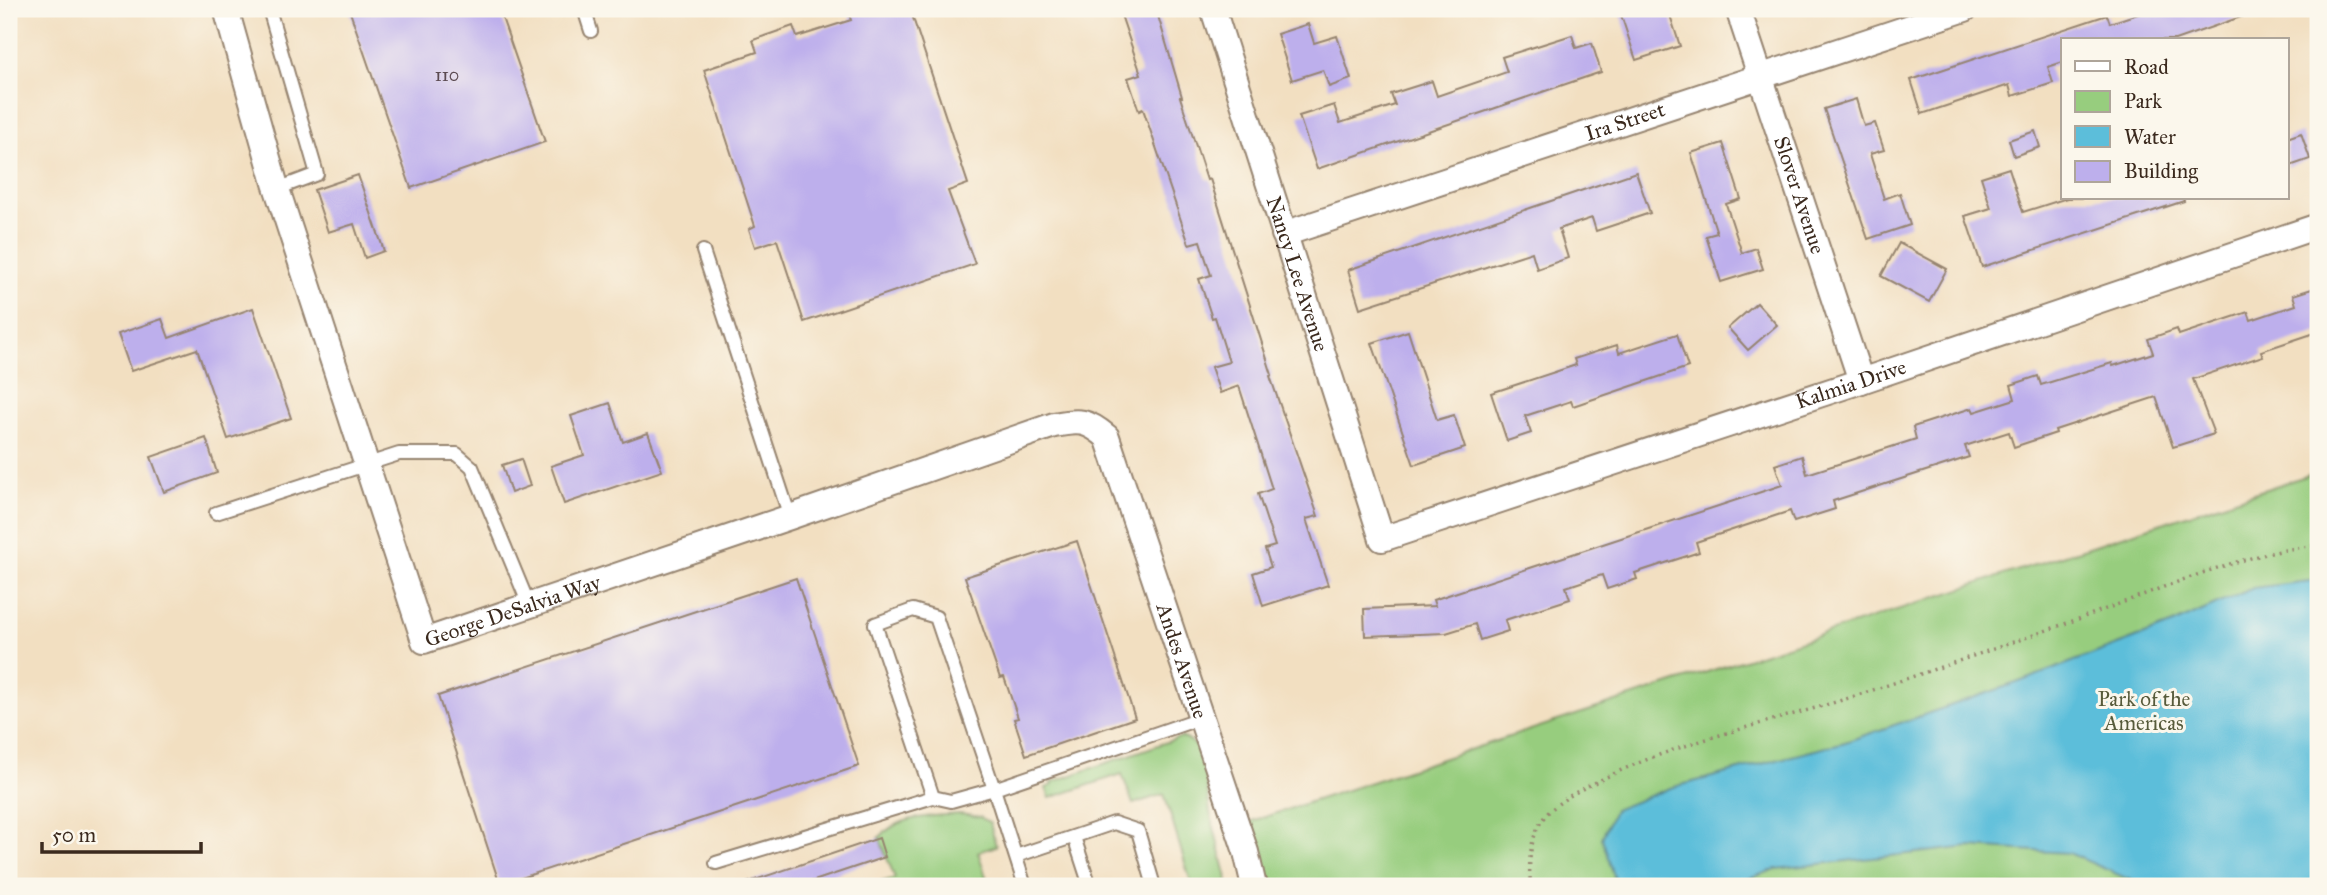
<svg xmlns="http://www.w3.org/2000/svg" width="2327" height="895" font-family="'IM FELL Great Primer',serif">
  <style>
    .green { fill: #97cd7e; stroke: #697c4e; stroke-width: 2 }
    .water { fill: #5cbeda; stroke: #4c747c; stroke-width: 2 }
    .building { fill: #bdafec }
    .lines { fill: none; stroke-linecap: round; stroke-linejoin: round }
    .lane-casing { stroke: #968470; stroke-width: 16 }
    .street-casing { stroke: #968470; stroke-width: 28 }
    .path { stroke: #968470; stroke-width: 3.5; stroke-dasharray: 2 5; stroke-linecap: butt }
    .lane { stroke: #fff; stroke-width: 12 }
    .street { stroke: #fff; stroke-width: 24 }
    .labels { text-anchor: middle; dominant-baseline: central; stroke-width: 6; stroke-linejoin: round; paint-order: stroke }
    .number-label { font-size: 18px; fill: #5c4b52 }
    .street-label { font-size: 21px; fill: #3b2a1e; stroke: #fbf7ec }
    .park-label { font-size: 21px; fill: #575b3b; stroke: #fbf7ec }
  </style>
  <rect width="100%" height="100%" fill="#fbf7ec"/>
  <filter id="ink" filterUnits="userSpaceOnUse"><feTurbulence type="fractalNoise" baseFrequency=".0143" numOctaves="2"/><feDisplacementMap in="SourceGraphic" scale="14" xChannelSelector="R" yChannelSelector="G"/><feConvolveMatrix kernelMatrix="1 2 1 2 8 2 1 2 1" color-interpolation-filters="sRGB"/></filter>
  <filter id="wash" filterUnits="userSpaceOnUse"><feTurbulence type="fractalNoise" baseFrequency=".00686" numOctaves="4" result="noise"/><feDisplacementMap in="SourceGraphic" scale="28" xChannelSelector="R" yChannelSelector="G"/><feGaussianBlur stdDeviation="1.57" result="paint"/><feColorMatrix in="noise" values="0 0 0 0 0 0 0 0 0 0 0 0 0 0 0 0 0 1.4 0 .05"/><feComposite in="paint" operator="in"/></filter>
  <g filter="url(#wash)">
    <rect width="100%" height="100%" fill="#f2dfc1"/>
    <g class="green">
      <path d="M2318 472V886H1269L1249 822Z"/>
      <path d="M1181 737 1191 741 1199 749 1205 769 1210 812 1229 886H1192L1164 794 1133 804 1122 774 1050 798 1046 788 1053 785 1052 782Z"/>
      <path d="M960 814 980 817 990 823 996 846 978 852 989 886H870L895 878 879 838C898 815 932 816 960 814Z"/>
    </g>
    <path class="water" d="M2318 580V886H2144L2069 853 1969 847 1776 869 1729 886H1623L1616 883 1602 838 1614 810 1670 788 1845 742 2019 682 2173 624 2253 588Z"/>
    <g id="blocks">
      <g class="building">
        <path d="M349 9H499L545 142 411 188Z"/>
        <path d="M847 9H910L968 184 948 191 975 264 804 322 777 240 755 247 749 229 755 226 704 70 757 52 753 40 793 26 797 37 851 20Z"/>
        <path d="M1119 9H1156L1182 97H1180L1207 180 1210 179 1272 375 1270 376 1318 516 1306 519 1328 585 1263 606 1253 573 1271 567 1265 549 1275 546 1258 494 1272 489 1239 386 1220 393 1211 367 1229 362 1215 317 1212 318 1199 279 1211 275 1200 241 1189 244 1143 109 1139 111 1128 78 1141 74Z"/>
        <path d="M1630 9H1668L1680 46 1636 60 1620 12Z"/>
        <path d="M2153 9H2255V12L2175 40H2063V62L2048 67 2053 83 2012 96 2009 85 1922 114 1911 80 2107 15 2110 23Z"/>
        <path d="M1308 24 1314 43 1337 36 1351 79 1329 87 1323 70 1292 80 1277 34Z"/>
        <path d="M1572 35 1576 48 1592 43 1601 72 1317 169 1299 116 1334 105 1340 123 1395 105 1391 94 1432 81 1437 96 1507 72 1502 57Z"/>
        <path d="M1856 99 1864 126 1875 123 1884 150 1870 154 1884 199 1900 193 1910 225 1868 239 1824 109Z"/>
        <path d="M2035 131 2040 147 2014 156 2009 140Z"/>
        <path d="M2301 133 2310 159 2287 167V138Z"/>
        <path d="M1723 143 1741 199 1726 204 1742 253 1756 248 1763 269 1721 282 1706 236 1717 233 1691 153Z"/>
        <path d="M2009 168 2023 212 2067 198H2183L2184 201 1982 267 1965 216 1991 208 1981 177Z"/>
        <path d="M1636 172 1650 213 1596 231 1592 218 1559 229 1568 258 1537 269 1532 252 1360 308 1348 270Z"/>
        <path d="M358 175 384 251 365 258 354 224 328 232 314 190Z"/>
        <path d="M1899 243 1947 269 1929 302 1881 276Z"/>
        <path d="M2315 288 2318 296V332L2261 351 2263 356 2193 379 2214 434 2173 447 2156 397 2055 430 2056 433 2014 447 2009 432 1965 446 1969 457 1833 501 1835 509 1794 522 1790 511 1696 542 1699 552 1635 573 1637 579 1607 589 1602 575 1566 587 1570 599 1505 620 1508 631 1480 640 1475 624 1446 633 1365 636 1364 609 1435 606 1433 600 1782 485 1775 465 1802 456 1807 474 1916 439 1913 427 1972 408 1974 412 2015 399 2011 385 2038 376 2041 385 2112 363 2113 366 2153 353 2148 339 2177 329 2179 335 2248 312 2251 320 2296 305 2293 295Z"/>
        <path d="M1757 303 1777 325 1748 350 1728 328Z"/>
        <path d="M253 308 291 418 228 439 197 349 131 371 118 334 162 319 169 338Z"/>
        <path d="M1408 331 1437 420 1454 415 1465 448 1414 465 1372 343Z"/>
        <path d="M1677 334 1688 367 1573 406 1571 401 1525 416 1531 433 1507 441 1491 393 1576 365 1574 359 1617 345 1619 353Z"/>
        <path d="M610 403 623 442 648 433 662 471 564 504 551 466 584 455 571 416Z"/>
        <path d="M206 438 217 473 164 492 151 457Z"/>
        <path d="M521 459 530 486 511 493 502 465Z"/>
        <path d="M1077 541 1135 718 1026 755 1014 719 1018 718 1004 677 1000 678 965 577Z"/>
        <path d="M796 578 859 766 500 885 438 696Z"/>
        <path d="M879 838 885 857 799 886H746V883Z"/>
      </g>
    </g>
  </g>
  <g filter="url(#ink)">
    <use href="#blocks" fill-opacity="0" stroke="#968470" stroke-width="2"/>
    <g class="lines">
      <g class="lane-casing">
        <g id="lane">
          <path d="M269 9 317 174 277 189"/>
          <path d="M584 9 591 31"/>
          <path d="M703 251 790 517"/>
          <path d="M216 513 399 454H457L472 467 529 605"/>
          <path d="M1074 837 1090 886"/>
          <path d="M1016 856 1114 823 1138 831 1154 886"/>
          <path d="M716 863 933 797"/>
          <path d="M1025 886 994 789 951 801 933 797 875 624 913 610 936 617 994 789 1201 718"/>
        </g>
      </g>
      <g class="street-casing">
        <g id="street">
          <path id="s1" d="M226 9 275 183 424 641 790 517 1054 425C1079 420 1087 420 1107 437L1246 852 1254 886"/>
          <path id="s2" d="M1213 9 1382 539 1861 381 2318 226"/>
          <path id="s3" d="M1738 9 1861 381"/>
          <path id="s4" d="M1284 234 1965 9"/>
        </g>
      </g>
      <path class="path" d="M1531 886C1527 860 1531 826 1553 808 1571 793 1592 784 1613 774 1695 736 1785 720 1870 691 1947 665 2024 639 2100 611 2171 585 2243 553 2318 545"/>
      <use href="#lane" class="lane"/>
      <use href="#street" class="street"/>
    </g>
  </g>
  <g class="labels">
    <g class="number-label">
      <text x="447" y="75">110</text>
    </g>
    <g class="street-label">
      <text stroke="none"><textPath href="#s4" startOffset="359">Ira Street</textPath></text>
      <text stroke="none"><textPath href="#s3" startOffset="196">Slover Avenue</textPath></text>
      <text stroke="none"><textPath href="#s2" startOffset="278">Nancy Lee Avenue</textPath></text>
      <text stroke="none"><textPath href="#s2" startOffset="1050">Kalmia Drive</textPath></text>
      <text stroke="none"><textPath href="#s1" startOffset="756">George DeSalvia Way</textPath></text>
      <text stroke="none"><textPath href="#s1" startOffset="1622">Andes Avenue</textPath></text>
    </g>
    <g class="park-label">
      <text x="2144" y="699">Park of the<tspan x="2144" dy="24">Americas</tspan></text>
    </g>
  </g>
  <rect width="2327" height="895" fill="none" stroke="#fbf7ec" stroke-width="35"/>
  <rect x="2061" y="38" width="228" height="161" fill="#fbf7ec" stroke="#aea59a" stroke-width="2"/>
  <rect x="2075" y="61" width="35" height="10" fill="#ffffff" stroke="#aea59a" stroke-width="2"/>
  <text x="2124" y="74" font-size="21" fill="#3b2a1e">Road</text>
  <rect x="2075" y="91" width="35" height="21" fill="#97cd7e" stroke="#aea59a" stroke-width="2"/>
  <text x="2124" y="108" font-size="21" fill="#3b2a1e">Park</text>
  <rect x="2075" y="126" width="35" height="21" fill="#5cbeda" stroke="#aea59a" stroke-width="2"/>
  <text x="2124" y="144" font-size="21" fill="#3b2a1e">Water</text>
  <rect x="2075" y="161" width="35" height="21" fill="#bdafec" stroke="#aea59a" stroke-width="2"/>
  <text x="2124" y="178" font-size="21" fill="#3b2a1e">Building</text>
  <path d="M42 842v10h159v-10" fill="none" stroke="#3b2a1e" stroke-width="3.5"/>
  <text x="52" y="842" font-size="21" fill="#3b2a1e" stroke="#fbf7ec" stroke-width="5" paint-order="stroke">50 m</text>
</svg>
